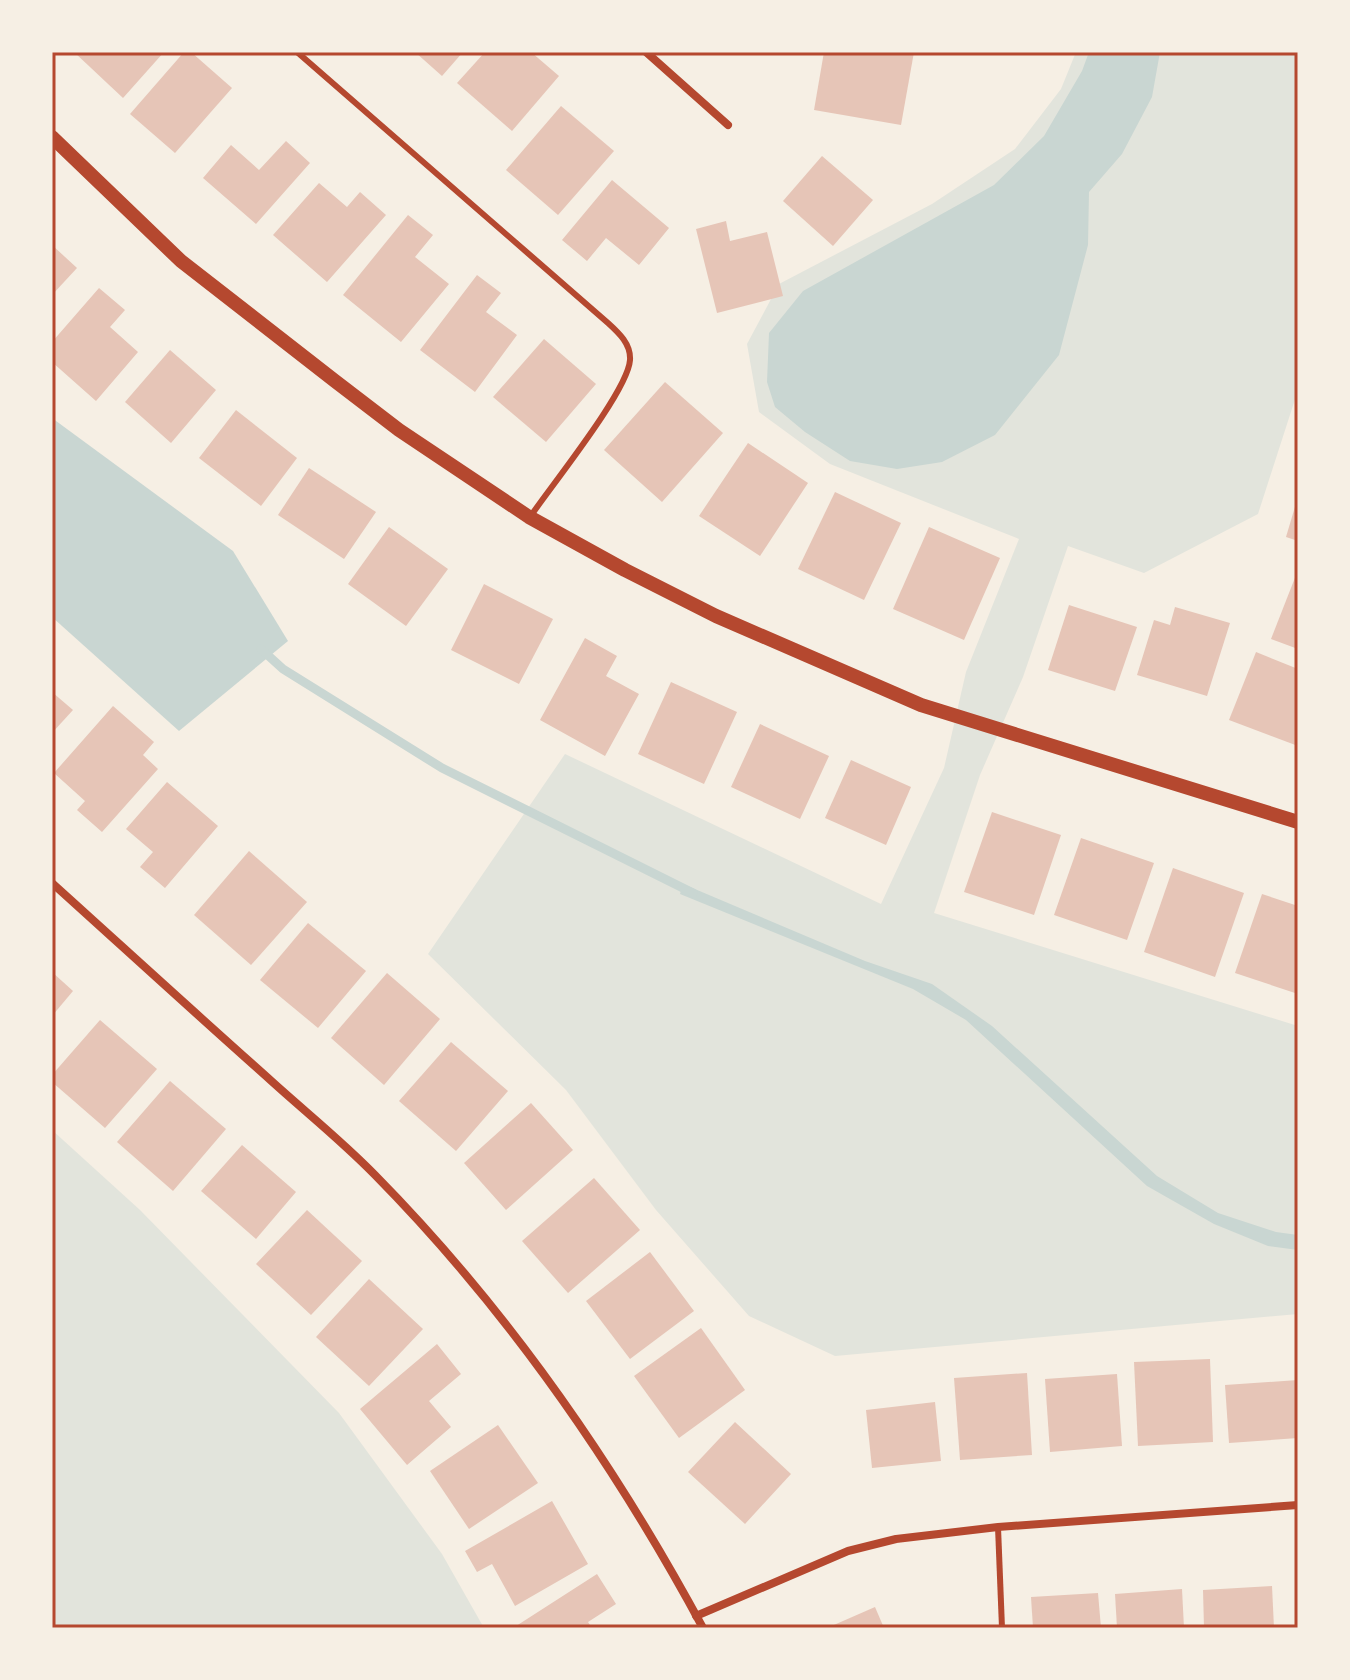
<svg xmlns="http://www.w3.org/2000/svg" width="1350" height="1680" font-family="'Varela Round',sans-serif">
  <style>
    .green { fill: #e2e4dc }
    .water { fill: #c9d6d2 }
    .lines { fill: none; stroke-linecap: round; stroke-linejoin: round }
    .stream { stroke: #c9d6d2; stroke-width: 9 }
    .building { fill: #e6c5b7 }
    .service { stroke: #b5482f; stroke-width: 6 }
    .minor { stroke: #b5482f; stroke-width: 8 }
    .tertiary { stroke: #b5482f; stroke-width: 14 }
    .neatline { fill: none; stroke: #b5482f; stroke-width: 3 }
  </style>
  <rect width="100%" height="100%" fill="#f6efe4"/>
  <g class="green">
    <path d="M1076 52H1298V390L1258 514 1144 573 1068 546 1023 677 980 775 934 913 1298 1026V1314L835 1356 749 1316 656 1210 566 1090 428 954 565 754 881 904 944 768 966 672 1019 539 830 464 759 412 747 344 779 284 932 204 1015 149 1061 89Z"/>
    <path d="M52 1130 140 1210 339 1413 442 1554 484 1628H52Z"/>
  </g>
  <g class="water">
    <path d="M1089 52H1160L1152 97 1122 154 1089 192 1088 245 1059 355 995 435 942 462 897 469 850 461 805 432 775 407 767 382 769 333 803 291 994 185 1044 136 1082 71Z"/>
    <path d="M52 418 233 551 288 641 179 731 52 617Z"/>
    <path d="M683 884 865 961 932 984 992 1026 1157 1176 1218 1213 1276 1232 1298 1235V1250L1268 1246 1214 1224 1147 1186 966 1020 913 989 680 894Z"/>
  </g>
  <g class="lines">
    <path class="stream" d="M261 649 283 669 442 768 693 893"/>
  </g>
  <g class="building">
    <path d="M74 52H164L123 98Z"/>
    <path d="M184 52H191L232 88 175 153 130 114Z"/>
    <path d="M415 52H463L442 76Z"/>
    <path d="M485 52H531L559 76 512 131 457 83Z"/>
    <path d="M824 52H914L901 125 814 110Z"/>
    <path d="M561 106 614 151 558 215 506 170Z"/>
    <path d="M286 141 310 163 256 224 203 178 231 145 259 170Z"/>
    <path d="M822 156 873 200 833 246 783 201Z"/>
    <path d="M612 180 669 228 639 265 606 238 587 261 562 240Z"/>
    <path d="M319 183 347 207 360 192 386 215 327 282 273 235Z"/>
    <path d="M408 215 433 235 415 257 449 284 401 342 343 295Z"/>
    <path d="M726 221 730 241 767 232 783 296 717 313 696 229Z"/>
    <path d="M52 245 77 268 52 295Z"/>
    <path d="M477 275 501 293 486 312 517 335 475 392 420 350Z"/>
    <path d="M99 288 125 310 110 327 138 352 96 401 52 362V342Z"/>
    <path d="M544 339 596 384 546 442 493 397Z"/>
    <path d="M170 350 216 390 171 443 125 402Z"/>
    <path d="M665 382 723 433 662 502 604 450Z"/>
    <path d="M236 410 297 458 261 506 199 458Z"/>
    <path d="M748 443 808 483 760 556 699 516Z"/>
    <path d="M309 468 376 512 344 559 278 515Z"/>
    <path d="M835 492 901 523 864 600 798 569Z"/>
    <path d="M1297 500H1298V541L1286 537Z"/>
    <path d="M389 527 448 569 406 626 348 584Z"/>
    <path d="M929 527 1000 558 964 640 893 609Z"/>
    <path d="M1298 570V649L1271 639Z"/>
    <path d="M484 584 553 619 519 684 451 650Z"/>
    <path d="M1069 605 1137 627 1115 691 1048 670Z"/>
    <path d="M1175 607 1230 623 1207 696 1137 675 1154 620 1170 625Z"/>
    <path d="M585 638 617 656 606 676 639 694 605 756 540 720Z"/>
    <path d="M1256 652 1298 669V746L1229 720Z"/>
    <path d="M671 682 737 712 704 784 638 754Z"/>
    <path d="M52 692 73 710 52 733Z"/>
    <path d="M113 706 154 742 143 755 158 769 102 832 77 810 85 801 54 773Z"/>
    <path d="M760 724 829 756 800 819 731 787Z"/>
    <path d="M851 760 911 787 886 845 825 818Z"/>
    <path d="M167 782 218 826 165 888 140 867 153 852 126 829Z"/>
    <path d="M992 812 1061 835 1034 915 964 892Z"/>
    <path d="M1081 838 1154 863 1127 940 1054 915Z"/>
    <path d="M249 851 307 902 251 965 194 915Z"/>
    <path d="M1173 868 1244 893 1215 977 1144 952Z"/>
    <path d="M1262 894 1298 906V994L1235 973Z"/>
    <path d="M308 923 366 971 318 1028 260 980Z"/>
    <path d="M52 972 73 991 52 1016Z"/>
    <path d="M387 973 440 1019 384 1085 331 1038Z"/>
    <path d="M100 1020 157 1069 105 1128 52 1082V1075Z"/>
    <path d="M451 1042 508 1091 456 1151 399 1101Z"/>
    <path d="M170 1081 226 1129 173 1191 117 1142Z"/>
    <path d="M531 1103 573 1150 506 1210 464 1163Z"/>
    <path d="M242 1145 296 1192 256 1239 201 1191Z"/>
    <path d="M594 1178 640 1230 568 1293 522 1241Z"/>
    <path d="M307 1210 362 1261 311 1315 256 1264Z"/>
    <path d="M650 1252 694 1311 630 1359 586 1301Z"/>
    <path d="M369 1279 423 1329 369 1386 316 1337Z"/>
    <path d="M701 1328 745 1390 679 1438 634 1376Z"/>
    <path d="M437 1344 461 1374 429 1401 451 1427 407 1465 360 1409Z"/>
    <path d="M1210 1359 1213 1442 1138 1446 1134 1362Z"/>
    <path d="M1027 1373 1032 1455 960 1460 954 1378Z"/>
    <path d="M1117 1374 1122 1446 1050 1452 1045 1379Z"/>
    <path d="M1298 1380V1438L1229 1443 1225 1385Z"/>
    <path d="M935 1402 941 1461 872 1468 866 1410Z"/>
    <path d="M735 1422 791 1474 745 1524 688 1472Z"/>
    <path d="M498 1425 538 1483 469 1529 430 1471Z"/>
    <path d="M552 1501 588 1564 515 1606 492 1564 477 1572 465 1551Z"/>
    <path d="M597 1574 616 1604 588 1622 592 1628H513Z"/>
    <path d="M1272 1586 1274 1628H1204L1203 1590Z"/>
    <path d="M1182 1589 1184 1628H1117L1115 1594Z"/>
    <path d="M1098 1593 1101 1628H1033L1031 1597Z"/>
    <path d="M875 1607 884 1628H827Z"/>
  </g>
  <g class="lines">
    <g class="service">
      <path d="M297 52 608 323C619 333 631 344 630 360 628 391 551 486 530 517"/>
      <path d="M998 1527 1002 1628"/>
    </g>
    <g class="minor">
      <path d="M646 52 728 125"/>
      <path d="M52 883C124 948 195 1013 267 1077 303 1110 341 1140 375 1175 506 1308 614 1463 703 1628"/>
      <path d="M696 1616 848 1551 896 1539 998 1527 1298 1505"/>
    </g>
    <path class="tertiary" d="M52 137 181 261 335 381 399 430 529 517 625 570 716 616 921 705 1298 822"/>
  </g>
  <rect width="1350" height="1680" fill="none" stroke="#f6efe4" stroke-width="108"/>
  <rect x="54" y="54" width="1242" height="1572" class="neatline"/>
</svg>
